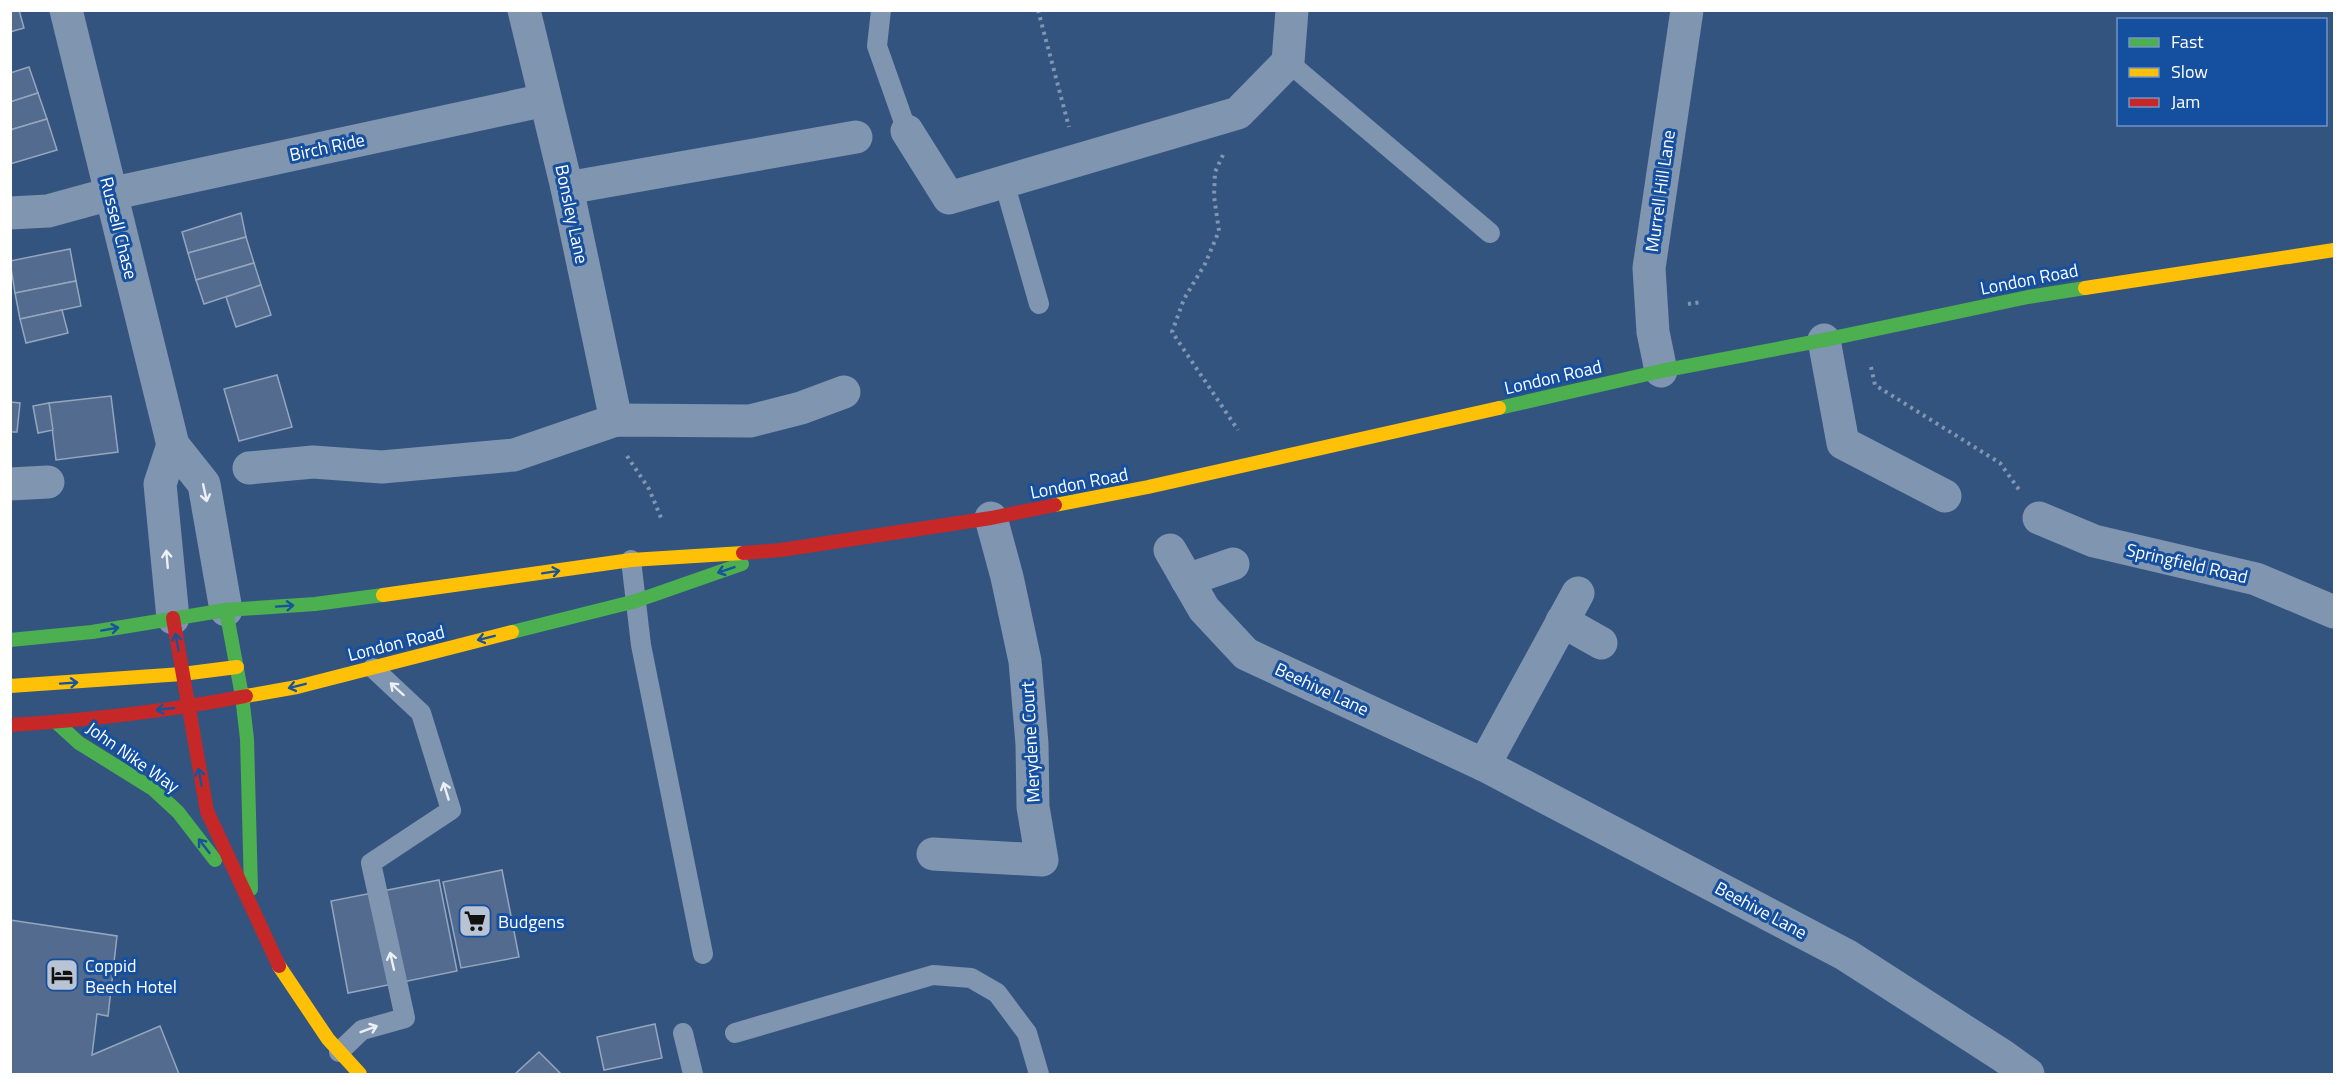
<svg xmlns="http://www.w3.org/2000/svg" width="2345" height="1085" font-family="'Titillium Web',sans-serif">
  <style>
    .building { fill: #526b8e; stroke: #94a6be; stroke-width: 1.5 }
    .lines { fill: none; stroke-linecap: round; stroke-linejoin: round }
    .path { stroke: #7f95b0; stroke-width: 4; stroke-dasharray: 3 4.5; stroke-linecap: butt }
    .lane { stroke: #7f95b0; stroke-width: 20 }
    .street { stroke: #7f95b0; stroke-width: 33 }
    .fast { stroke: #4caf50; stroke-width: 14 }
    .slow { stroke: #ffc107; stroke-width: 14 }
    .jam { stroke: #c62828; stroke-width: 14 }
    .oneway { stroke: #eceff3 }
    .oneway2 { stroke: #18549b }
    .labels { text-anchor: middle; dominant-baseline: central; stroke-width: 6; stroke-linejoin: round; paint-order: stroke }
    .street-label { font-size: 18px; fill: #fff; stroke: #154f9f }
    .poi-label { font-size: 18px; fill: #fff; stroke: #154f9f; text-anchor: start }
  </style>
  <rect width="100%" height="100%" fill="#345480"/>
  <g class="building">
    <path d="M10 10H19L24 28 10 32Z"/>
    <path d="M29 67 38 93 10 102V73Z"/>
    <path d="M38 93 47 119 10 130V102Z"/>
    <path d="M47 119 57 150 10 164V130Z"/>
    <path d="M241 213 246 237 188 253 182 232Z"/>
    <path d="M246 237 254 263 196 280 188 253Z"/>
    <path d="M70 249 76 281 15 293 10 261Z"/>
    <path d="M254 263 261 285 204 304 196 280Z"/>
    <path d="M76 281 81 306 20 319 15 293Z"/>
    <path d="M261 285 271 315 236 327 226 297Z"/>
    <path d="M62 310 68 333 26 343 20 319Z"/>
    <path d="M277 375 292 427 239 441 224 389Z"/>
    <path d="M111 396 118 452 56 460 49 403Z"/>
    <path d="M10 402 20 403 17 432H10Z"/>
    <path d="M49 403 53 430 38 433 33 406Z"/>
    <path d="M502 870 519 957 461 968 443 882Z"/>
    <path d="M439 880 457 971 348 993 331 901Z"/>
    <path d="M10 920 117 936 108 1016 97 1014 92 1055 160 1026 179 1074H10Z"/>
    <path d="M655 1024 662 1058 604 1070 597 1037Z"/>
    <path d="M539 1052 561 1074H515Z"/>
  </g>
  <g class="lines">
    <g class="path">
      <path d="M1038 10 1069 127"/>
      <path d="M1223 155 1215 172 1214 196 1219 231 1205 264 1184 299 1172 332 1238 430"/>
      <path d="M1688 304 1702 302"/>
      <path d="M1871 367 1875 385 2000 463 2020 491"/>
      <path d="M627 456 649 489 662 520"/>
    </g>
    <g class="lane">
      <path d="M881 10 877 46 907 131"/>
      <path d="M1288 62 1490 233"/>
      <path d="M1004 182 1039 304"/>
      <path d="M631 560 641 645 703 954"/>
      <path d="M683 1033 693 1074"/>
      <path d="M735 1033 933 975 971 978 997 993 1027 1033 1039 1074"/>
      <path d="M339 1052 362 1030 405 1018 371 863 451 810 421 713 373 668"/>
    </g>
    <g class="street">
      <path d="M66 10 173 445 204 484 226 610"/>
      <path d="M524 10 567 188 616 420"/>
      <path d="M907 131 949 198 1238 113 1288 62 1292 10"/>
      <path d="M567 188 856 137"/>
      <path d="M10 213 48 211 110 194 545 100"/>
      <path d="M1824 340 1843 443 1945 496"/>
      <path d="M1661 371 1653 332 1649 268 1687 10"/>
      <path d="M249 468 313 462 382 467 514 455 616 420 750 421 801 408 844 392"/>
      <path d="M10 484 48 482"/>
      <path d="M2039 518 2094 541 2256 579 2334 612"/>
      <path d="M1170 550 1204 609 1246 654 1484 765 1846 955 2003 1056 2028 1074"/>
      <path d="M1187 580 1233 564"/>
      <path d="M173 618 160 484 173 445"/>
      <path d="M1562 621 1601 643"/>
      <path d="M1484 765 1578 593"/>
      <path d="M933 854 1042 860 1033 807 1032 744 1025 661 1007 577 991 518"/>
    </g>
    <g class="fast">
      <path d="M1499 408 1661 371 1824 340 2028 297 2085 288"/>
      <path d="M226 610 242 696 247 739 251 889"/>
      <path d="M512 632 636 601 742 564"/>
      <path d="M10 640 92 632 226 610 315 604 383 595"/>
      <path d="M56 722 79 743 153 789 178 812 215 860"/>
    </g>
    <g class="slow">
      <path d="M2085 288 2334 250"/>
      <path d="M1055 505 1148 487 1499 408"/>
      <path d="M383 595 631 560 743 553"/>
      <path d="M10 686 182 674 237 667"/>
      <path d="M246 696 297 687 512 632"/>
      <path d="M279 966 328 1039 360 1074"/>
    </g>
    <g class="jam">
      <path d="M743 553 781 550 991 518 1055 505"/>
      <path d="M173 618 207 811 279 966"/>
      <path d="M10 725C89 720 168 711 246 696"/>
    </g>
  </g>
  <defs><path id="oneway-shaft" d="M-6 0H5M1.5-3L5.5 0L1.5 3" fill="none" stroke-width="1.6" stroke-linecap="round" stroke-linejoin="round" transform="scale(1.5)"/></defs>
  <g class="oneway">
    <use href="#oneway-shaft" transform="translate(205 493) rotate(78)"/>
    <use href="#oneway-shaft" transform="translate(167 559) rotate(-95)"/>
    <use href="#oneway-shaft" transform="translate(397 689) rotate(-138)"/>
    <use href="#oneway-shaft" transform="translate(446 791) rotate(-107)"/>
    <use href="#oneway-shaft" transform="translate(392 961) rotate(-103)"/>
    <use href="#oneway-shaft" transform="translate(369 1029) rotate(-21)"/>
  </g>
  <g class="oneway2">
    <use href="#oneway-shaft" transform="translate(726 570) rotate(161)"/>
    <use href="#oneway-shaft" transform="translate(551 572) rotate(-9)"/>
    <use href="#oneway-shaft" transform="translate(285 606) rotate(-4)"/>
    <use href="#oneway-shaft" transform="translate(110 629) rotate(-10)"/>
    <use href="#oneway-shaft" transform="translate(486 638) rotate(166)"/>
    <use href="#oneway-shaft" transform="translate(177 642) rotate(-100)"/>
    <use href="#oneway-shaft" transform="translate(69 683) rotate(-4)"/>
    <use href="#oneway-shaft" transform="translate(297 686) rotate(166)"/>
    <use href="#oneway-shaft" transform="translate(165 709) rotate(174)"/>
    <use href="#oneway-shaft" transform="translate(200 777) rotate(-100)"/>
    <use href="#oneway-shaft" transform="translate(204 846) rotate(-128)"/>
  </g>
  <defs>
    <g id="supermarket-square" transform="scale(1.725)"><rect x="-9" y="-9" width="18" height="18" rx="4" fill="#b8c3d3" stroke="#154f9f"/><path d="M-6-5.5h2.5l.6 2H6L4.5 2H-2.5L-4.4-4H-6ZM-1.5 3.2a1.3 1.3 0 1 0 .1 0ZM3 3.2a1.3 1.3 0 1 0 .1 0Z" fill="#111"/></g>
    <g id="hotel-square" transform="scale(1.725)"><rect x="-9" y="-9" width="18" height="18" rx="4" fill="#b8c3d3" stroke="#154f9f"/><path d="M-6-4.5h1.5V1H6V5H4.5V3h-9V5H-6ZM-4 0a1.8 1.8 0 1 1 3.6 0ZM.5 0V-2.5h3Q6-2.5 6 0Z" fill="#111"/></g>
  </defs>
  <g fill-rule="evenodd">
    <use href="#supermarket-square" x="475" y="921"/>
    <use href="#hotel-square" x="62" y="975"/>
  </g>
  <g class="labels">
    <g class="street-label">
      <text transform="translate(327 147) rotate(-12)">Birch Ride</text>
      <text transform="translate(1660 191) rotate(-82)">Murrell Hill Lane</text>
      <text transform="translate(572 214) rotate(78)">Bonsley Lane</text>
      <text transform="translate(119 228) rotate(76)">Russell Chase</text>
      <text transform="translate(2029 279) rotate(-11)">London Road</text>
      <text transform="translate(1553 377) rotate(-13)">London Road</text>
      <text transform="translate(1079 483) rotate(-11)">London Road</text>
      <text transform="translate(2187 563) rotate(13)">Springfield Road</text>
      <text transform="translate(396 643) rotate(-14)">London Road</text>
      <text transform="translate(1322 689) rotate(25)">Beehive Lane</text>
      <text transform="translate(1030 742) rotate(-93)">Merydene Court</text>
      <text transform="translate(133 757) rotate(35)">John Nike Way</text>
      <text transform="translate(1761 910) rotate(28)">Beehive Lane</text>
    </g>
    <g class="poi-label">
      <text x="498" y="921">Budgens</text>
      <text x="85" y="965">Coppid<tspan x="85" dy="21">Beech Hotel</tspan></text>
    </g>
  </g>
  <rect width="2345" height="1085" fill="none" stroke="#ffffff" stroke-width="24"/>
  <rect x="2117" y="18" width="210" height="108" fill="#154f9f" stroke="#7395c5" stroke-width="1.5"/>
  <rect x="2129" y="38" width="30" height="9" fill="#4caf50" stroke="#7395c5" stroke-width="1.5"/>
  <text x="2171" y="48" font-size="18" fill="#ffffff">Fast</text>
  <rect x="2129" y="68" width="30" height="9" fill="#ffc107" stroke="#7395c5" stroke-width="1.5"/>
  <text x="2171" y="78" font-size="18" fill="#ffffff">Slow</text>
  <rect x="2129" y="98" width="30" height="9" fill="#c62828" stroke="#7395c5" stroke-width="1.5"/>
  <text x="2171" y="108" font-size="18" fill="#ffffff">Jam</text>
</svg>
